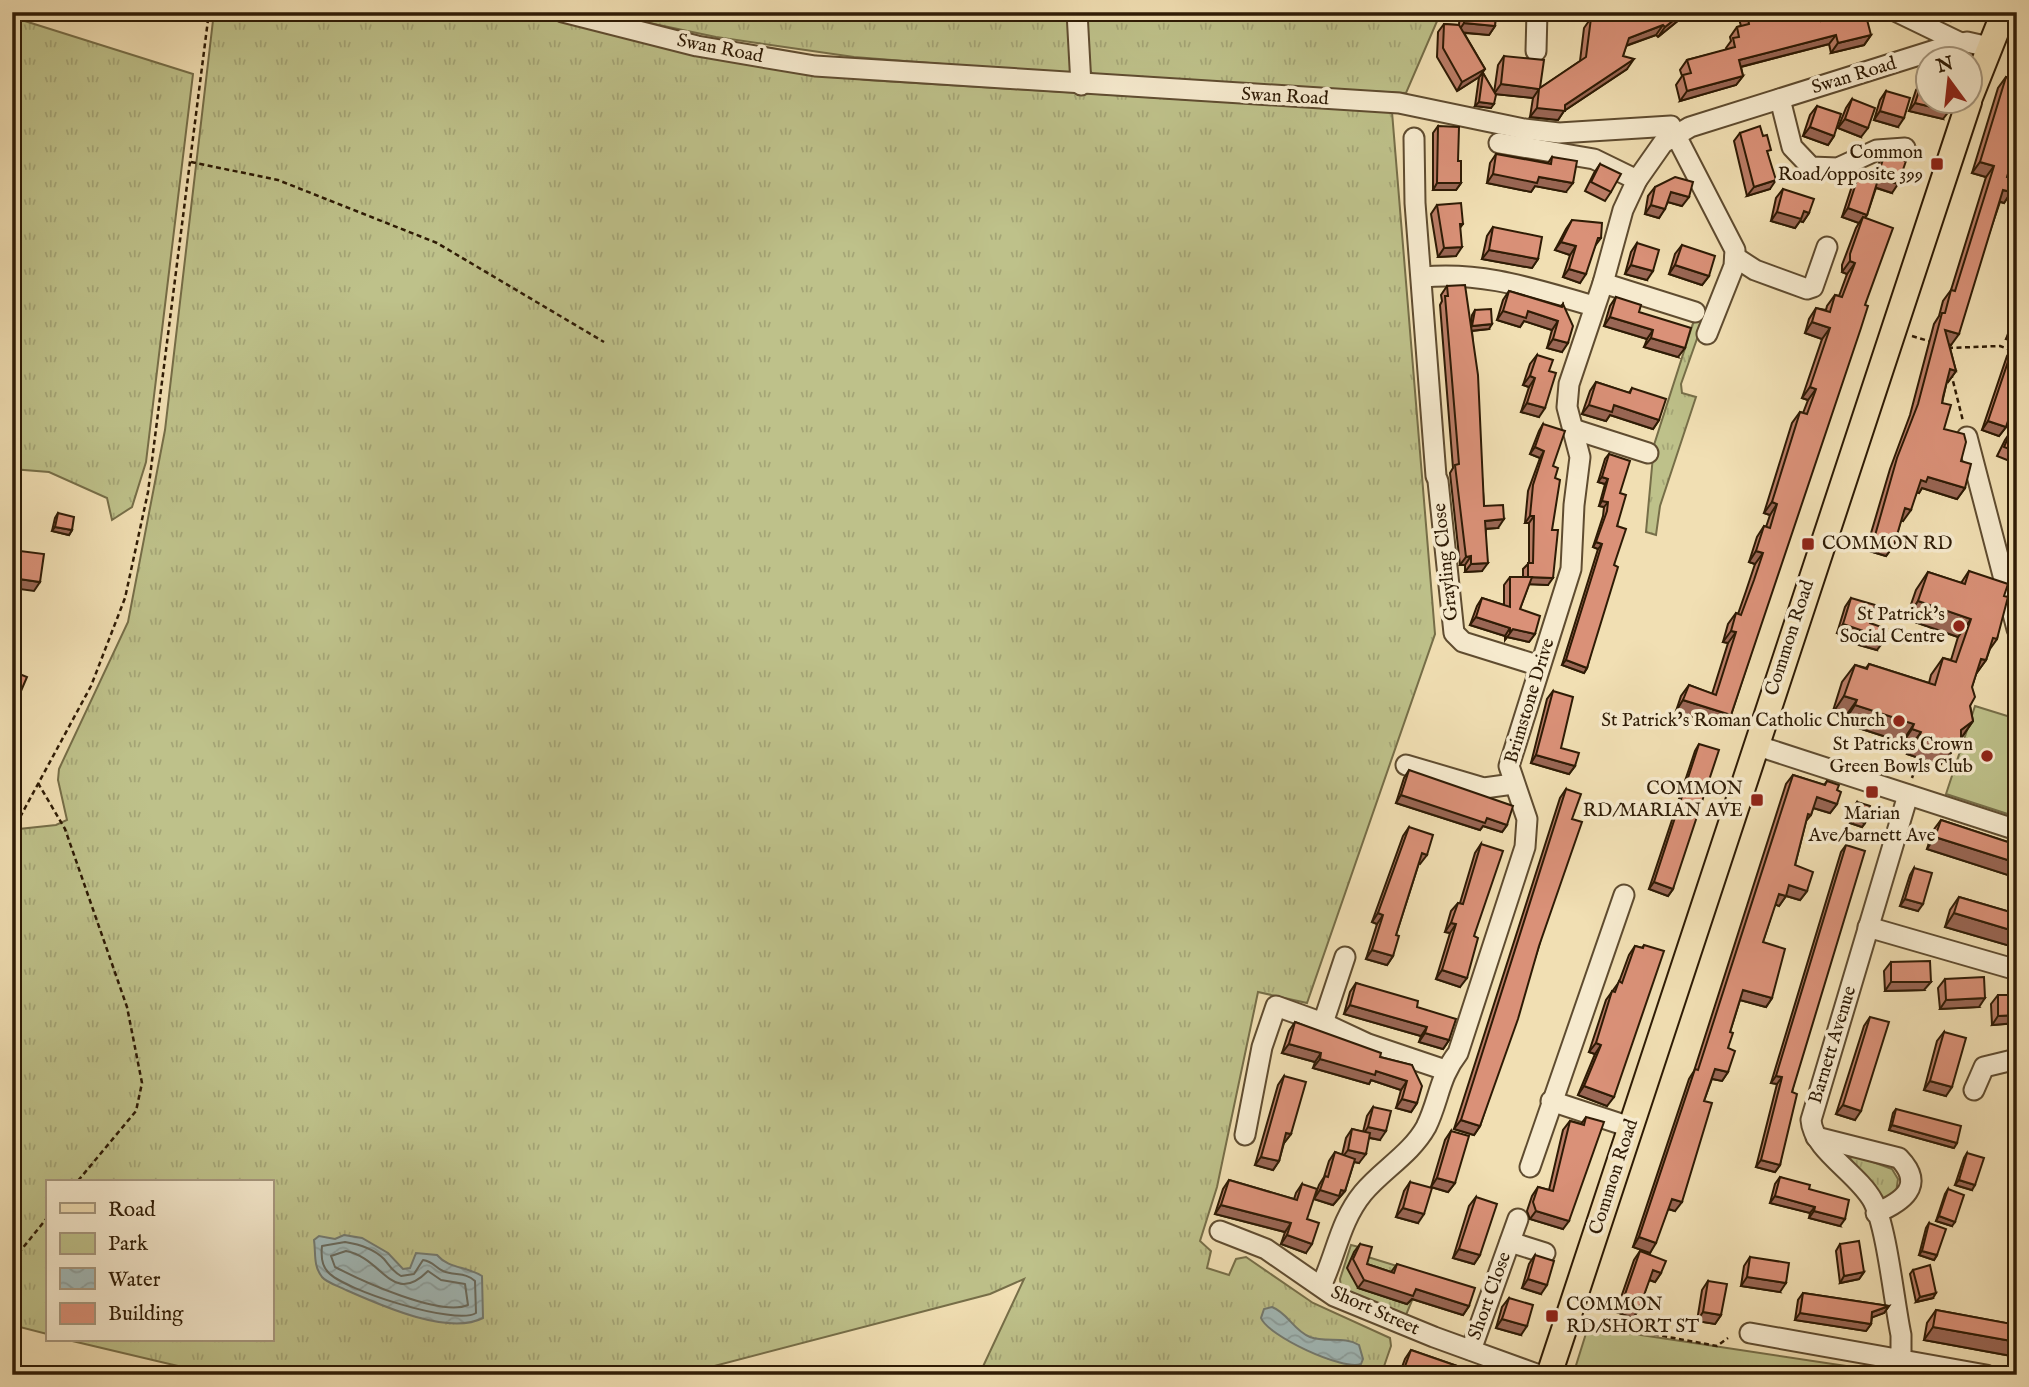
<svg xmlns="http://www.w3.org/2000/svg" width="2029" height="1387" font-family="'IM FELL English',serif">
  <style>
    .grass { fill: url(#grass-tufts); stroke: #766e48; stroke-width: 2 }
    .park { fill: #bec18a; stroke: #766e48; stroke-width: 2 }
    .water { fill: url(#water-waves); stroke: #737a70; stroke-width: 2 }
    .lines { fill: none; stroke-linecap: round; stroke-linejoin: round }
    .shore { stroke: #686a5e; stroke-width: 2 }
    .minor-casing { stroke: #5f4c30; stroke-width: 23 }
    .major-casing { stroke: #2e1b05; stroke-width: 28 }
    .path { stroke: #2e1b05; stroke-width: 2.5; stroke-dasharray: 5 3.5; stroke-linecap: butt }
    .minor { stroke: #f6eace; stroke-width: 19 }
    .major { stroke: #f1dfb3; stroke-width: 24 }
    .wall { fill: #bb7d67; stroke: #2e1b05; stroke-width: 2 }
    .shaded-wall { fill: #996654; stroke: #2e1b05; stroke-width: 2 }
    .building { fill: #da9178; stroke: #2e1b05; stroke-width: 2 }
    .poi-dot { fill: #8f2418; stroke: #f6eace; stroke-width: 2.5 }
    .labels { text-anchor: middle; dominant-baseline: central; stroke-width: 7; stroke-linejoin: round; paint-order: stroke }
    .street-label { font-size: 19px; fill: #2e1b05; stroke: #f6eace }
    .poi-label { font-size: 19px; fill: #2e1b05; stroke: #f6eace; text-anchor: end }
  </style>
  <defs>
    <pattern id="grass-tufts" width="24" height="20" patternUnits="userSpaceOnUse" patternTransform="scale(1.75)"><rect width="24" height="20" fill="#bec18a"/><path d="M3 7l-1-3M5 7V3M7 7l1-3M15 17l-1-3M17 17v-4M19 17l1-3" fill="none" stroke="#a4a576"/></pattern>
    <pattern id="water-waves" width="16" height="10" patternUnits="userSpaceOnUse" patternTransform="scale(1.75)"><rect width="16" height="10" fill="#a1b9b8"/><path d="M0 5q4-4 8 0t8 0" fill="none" stroke="#8b9e9d"/></pattern>
  </defs>
  <rect width="100%" height="100%" fill="#f1dfb3"/>
  <filter id="stains"><feTurbulence type="fractalNoise" baseFrequency=".00286" numOctaves="4"/><feColorMatrix values="0 0 0 0 .2 0 0 0 0 .09 0 0 0 0 .02 0 0 0 .5 -.17"/></filter>
  <radialGradient id="worn" r=".72"><stop offset=".6" stop-color="#630" stop-opacity="0"/><stop offset="1" stop-color="#630" stop-opacity=".3"/></radialGradient>
  <g class="grass">
    <path d="M214 12H520L719 59 867 80 1392 112 1435 634 1307 1003 1258 992 1217 1187 1200 1241 1211 1251 1207 1268 1229 1275 1236 1259 1246 1257 1313 1303 1390 1338 1391 1346 1381 1375H979L1024 1279 990 1294 680 1375H216L68 1340H271V1182H47V1334L12 1325V839L19 829 56 825 67 820 58 780 59 769 128 622 165 430Z"/>
    <path d="M597 12H1072L1075 67 1069 74 854 57 716 37Z"/>
    <path d="M1082 12H1441L1406 93 1098 78C1078 69 1083 31 1082 12Z"/>
    <path d="M12 17 193 74 146 462 132 507 112 520 107 498 49 472 12 469Z"/>
    <path d="M1695 317 1704 319 1681 384 1682 393 1696 397 1660 506 1656 535 1646 532 1654 445Z"/>
    <path d="M1854 1155 1892 1169 1898 1179 1896 1193 1881 1202 1850 1158Z"/>
    <path d="M1351 1245 1359 1247 1358 1254 1423 1274 1406 1315 1341 1288 1340 1279Z"/>
  </g>
  <g class="park">
    <path d="M1975 706 2017 719V817L1946 794Z"/>
    <path d="M1588 1327 1906 1375H1573Z"/>
  </g>
  <g class="water">
    <path d="M344 1235 362 1238 388 1253 403 1269 410 1268 416 1253 437 1255C449 1269 466 1266 482 1276L483 1318C448 1336 380 1305 346 1290 339 1286 327 1283 322 1277 313 1265 316 1254 314 1240L319 1236 335 1239Z"/>
    <path d="M1272 1307C1288 1313 1293 1330 1310 1337 1326 1343 1344 1336 1359 1345L1363 1359 1361 1364C1343 1371 1268 1336 1261 1318L1264 1309Z"/>
  </g>
  <g class="lines">
    <g class="shore">
      <path d="M345 1242C358 1244 374 1249 384 1259 390 1266 392 1271 401 1276L414 1274 423 1260C434 1262 434 1267 443 1271 454 1276 466 1272 475 1281L476 1313C456 1326 343 1290 328 1272 321 1265 321 1255 322 1246Z"/>
      <path d="M346 1251C383 1258 392 1307 428 1271L441 1280 465 1284 468 1305C440 1317 362 1281 335 1267L331 1256Z"/>
    </g>
    <g class="minor-casing">
      <g id="minor">
        <path d="M563 12 697 46 815 66 1399 103 1524 129 1559 133 1671 126 1735 250 1734 266 1707 334"/>
        <path d="M1077 12 1081 85"/>
        <path d="M1897 12 1961 43"/>
        <path d="M1536 51 1537 12"/>
        <path d="M1780 99 1792 147 1811 167 1838 168 1877 150 1905 148"/>
        <path d="M1414 138 1415 203 1436 476"/>
        <path d="M1499 143 1594 159 1637 180"/>
        <path d="M1735 257 1755 270 1807 289 1813 287 1827 247"/>
        <path d="M1423 277C1484 271 1536 290 1594 306"/>
        <path d="M1603 283 1695 312"/>
        <path d="M1573 429 1648 453"/>
        <path d="M1967 437 2017 629"/>
        <path d="M1438 481 1454 633 1463 642 1540 666"/>
        <path d="M1755 745 2017 830"/>
        <path d="M1406 765 1484 788 1513 784"/>
        <path d="M1868 927 2017 970"/>
        <path d="M1323 1023 1345 957"/>
        <path d="M1974 1090 1984 1067 2017 1059"/>
        <path d="M1551 1101 1630 1127"/>
        <path d="M1245 1135 1262 1047 1276 1006 1323 1023 1368 1044 1445 1070"/>
        <path d="M1816 1137 1899 1158C1926 1186 1902 1202 1876 1213"/>
        <path d="M1530 1167 1624 895"/>
        <path d="M1220 1231 1266 1249 1334 1296 1434 1337 1539 1375"/>
        <path d="M1510 1242 1545 1253"/>
        <path d="M1321 1286C1336 1255 1340 1221 1363 1193 1382 1170 1411 1154 1426 1127 1439 1101 1439 1077 1458 1053L1525 847 1527 819 1509 766 1571 569 1574 505 1580 457 1567 407 1569 384 1603 283 1623 210 1637 180 1663 143 1690 127 1951 45 1967 42 1989 47"/>
        <path d="M1750 1333 1986 1375"/>
        <path d="M1471 1350 1518 1219"/>
        <path d="M1896 1359 1901 1351V1335C1894 1302 1887 1228 1873 1201 1858 1173 1813 1150 1811 1120L1908 795"/>
      </g>
    </g>
    <g class="major-casing">
      <g id="major">
        <path d="M1969 100 2004 12"/>
        <path d="M1549 1375 1969 102"/>
      </g>
    </g>
    <g class="path">
      <path d="M191 162 278 180 437 243 604 342"/>
      <path d="M1912 336 1932 342"/>
      <path d="M1948 348 2000 346 2017 352"/>
      <path d="M1951 373 1963 421"/>
      <path d="M1912 778 1919 758"/>
      <path d="M38 783 65 829 127 1007 142 1083 136 1111 77 1182"/>
      <path d="M12 832 91 686 125 598 148 492 209 12"/>
      <path d="M13 1260 47 1218"/>
      <path d="M1587 1322 1717 1346 1728 1338"/>
    </g>
    <use href="#minor" class="minor"/>
    <use href="#major" class="major"/>
  </g>
  <g class="wall">
    <path d="M1460 12H1496L1495 26 1489 35 1464 33 1485 69 1479 77 1457 91 1437 57 1438 32 1444 24 1459 25Z"/>
    <path d="M1737 12H1750L1749 15 1769 20 1821 21 1871 35 1864 45 1831 53 1829 44 1741 67 1743 76 1736 85 1680 101 1676 85 1682 76 1680 70 1687 60 1727 50 1726 48 1731 41 1730 37 1737 27 1741 26Z"/>
    <path d="M1943 12H1961L1951 21Z"/>
    <path d="M1591 18 1618 21 1680 19 1658 37 1656 35 1626 46 1623 56 1627 69 1564 111 1558 120 1530 117 1533 98 1495 94 1491 108 1475 106 1479 77 1483 73 1494 93 1498 65 1504 56 1540 88 1580 61 1584 28Z"/>
    <path d="M2017 71V156L2013 155 2007 177 2011 192 2004 203 2000 202 1951 345 1949 344 1956 371 1948 382 1947 381 1942 403 1944 429 1961 461 1965 488 1957 499 1922 488 1919 493 1917 492 1903 521 1901 520 1894 545 1886 556 1866 550 1890 469 1910 415 1934 324 1939 316 1943 301 1951 290 1986 177 1972 173 1998 88 2006 77 2013 79Z"/>
    <path d="M1922 82 1943 119 1909 111 1916 90Z"/>
    <path d="M1886 91 1898 127 1874 120 1880 100Z"/>
    <path d="M1852 99 1861 137 1838 128 1846 108Z"/>
    <path d="M1817 106 1834 136 1828 145 1803 136 1810 115Z"/>
    <path d="M1438 126 1461 183 1456 190H1433V133Z"/>
    <path d="M1740 133 1768 154 1770 189 1747 196 1734 141Z"/>
    <path d="M1496 154 1548 163 1552 157 1566 192 1535 186 1531 192 1487 183 1490 163Z"/>
    <path d="M1885 154 1892 193 1876 188 1867 215 1865 217V305L1731 715 1723 726 1676 711 1681 696 1689 685 1712 694 1728 643 1723 642 1728 624 1736 613 1738 614 1746 591 1755 564 1749 562 1757 537 1764 526 1766 527 1770 515 1764 513 1792 423 1800 412 1803 413 1808 400 1802 398 1822 339 1805 333 1809 319 1816 308 1826 310 1827 306 1835 295 1839 296 1847 274 1842 272V265L1856 228 1859 223 1842 217 1852 186 1858 177 1872 182 1879 163Z"/>
    <path d="M1600 164 1611 192 1605 201 1585 191 1594 173Z"/>
    <path d="M1655 187 1682 206 1668 202 1659 218 1645 214 1648 196Z"/>
    <path d="M1783 189 1809 213 1803 222 1800 221 1795 228 1771 221 1776 198Z"/>
    <path d="M1437 205 1463 224 1460 228 1456 256 1438 257 1431 214Z"/>
    <path d="M1572 220 1601 238 1595 246 1580 283 1563 277 1570 255 1555 250 1566 229Z"/>
    <path d="M1493 227 1538 259 1532 268 1482 259 1487 236Z"/>
    <path d="M1637 243 1647 280 1625 274 1631 252Z"/>
    <path d="M1682 245 1709 276 1702 285 1669 274 1675 254Z"/>
    <path d="M1447 286 1471 323 1472 315 1475 310 1489 329 1472 331 1484 506 1498 528 1486 529 1482 571 1465 572V565H1460L1450 473 1453 468 1440 305 1442 301 1441 295Z"/>
    <path d="M1509 291 1561 306 1563 304 1562 352 1547 348 1552 330 1524 321 1520 327 1497 320 1503 300Z"/>
    <path d="M1616 297 1639 312 1678 357 1644 347 1647 339 1604 326 1610 306Z"/>
    <path d="M2017 309V342L2006 339Z"/>
    <path d="M2013 347 2006 427 1999 436 1982 430 2007 356Z"/>
    <path d="M1537 355 1539 417 1521 412 1529 387 1523 385 1530 364Z"/>
    <path d="M1596 382 1629 393 1632 388 1659 420 1653 429 1610 415 1606 421 1582 414 1590 391Z"/>
    <path d="M1543 424 1555 478 1548 585 1529 584 1520 609 1535 634 1529 642 1507 637 1505 640V636L1470 625 1477 606 1482 598 1504 605V585L1510 577H1523V569L1529 563V523H1525L1528 491 1540 458 1530 454 1539 431Z"/>
    <path d="M2011 431 2017 434V464L1997 456 2005 440Z"/>
    <path d="M1609 454 1620 493 1614 565 1587 668 1584 673 1562 665 1598 549 1593 547 1603 516 1604 507 1599 506 1605 484 1598 482 1605 459Z"/>
    <path d="M58 513 72 530 69 535 52 531 55 518Z"/>
    <path d="M1969 571 2004 596 1997 639 1990 649 1986 660 1976 674 1972 687 1970 706 1973 721 1948 757 1940 765 1907 754 1908 750 1900 747 1902 742 1843 723 1845 717 1832 714 1842 682 1855 665 1866 668 1869 664 1929 683 1931 675 1943 658 1951 660 1958 637 1906 619 1916 590 1928 572 1961 583Z"/>
    <path d="M1851 598 1870 623 1877 650 1859 645 1860 641 1837 633 1845 607Z"/>
    <path d="M1553 691 1561 748 1575 766 1569 774 1531 763 1547 699Z"/>
    <path d="M1699 744 1673 889 1668 896 1649 889 1695 751Z"/>
    <path d="M1409 770 1507 825 1502 832 1483 826 1480 830 1396 803 1404 778Z"/>
    <path d="M1793 775 1824 785 1827 781 1837 790V804L1830 813 1813 808 1811 815 1806 821 1795 865 1807 891 1800 900 1786 896 1779 906 1775 904 1763 942 1772 998 1766 1007 1740 1000 1730 1032 1728 1048V1072L1722 1081 1712 1079 1704 1101 1675 1211 1668 1209 1650 1253 1633 1247 1689 1079 1694 1071 1786 784Z"/>
    <path d="M1566 789 1572 819 1539 946 1480 1126 1474 1135 1454 1129 1560 798Z"/>
    <path d="M1857 802 1865 823 1862 827 1850 823 1854 807Z"/>
    <path d="M1941 820 2017 845V878L1927 849 1932 832Z"/>
    <path d="M1409 827 1420 864 1419 863 1396 935 1393 956 1387 965 1366 959 1377 924 1372 922 1403 836Z"/>
    <path d="M1481 844 1474 936 1460 987 1436 979 1450 933 1445 932 1451 911 1458 903H1460L1475 853Z"/>
    <path d="M1846 845 1792 1092 1780 1165 1775 1172 1756 1167 1777 1084 1771 1083 1841 852Z"/>
    <path d="M1914 868 1918 911 1900 906 1910 875Z"/>
    <path d="M1959 897 2017 914V948L1945 927 1950 910Z"/>
    <path d="M1644 945 1607 1106 1578 1095 1595 1054 1589 1052 1606 1000 1619 982 1629 955 1635 946 1642 948Z"/>
    <path d="M1891 962 1924 990 1885 991 1884 971Z"/>
    <path d="M1945 979 1979 1007 1940 1009 1938 988Z"/>
    <path d="M1356 983 1417 1007 1449 1040 1443 1049 1419 1042 1421 1036 1344 1014 1350 992Z"/>
    <path d="M1998 995H2017V1023L1992 1025 1991 1004Z"/>
    <path d="M1870 1017 1855 1120 1836 1114 1864 1026Z"/>
    <path d="M1295 1022 1380 1057 1412 1065 1417 1103 1411 1112 1396 1108 1401 1090 1371 1080 1369 1084 1313 1068 1315 1062 1282 1053 1289 1031Z"/>
    <path d="M1944 1032 1946 1096 1924 1090 1937 1041Z"/>
    <path d="M1284 1076 1291 1134 1284 1143 1279 1161 1273 1170 1255 1165 1278 1085Z"/>
    <path d="M1373 1107 1380 1140 1369 1138 1359 1163 1354 1162 1345 1191 1333 1205 1314 1199 1319 1185 1324 1177 1329 1161 1335 1152 1342 1155 1346 1138 1352 1129 1363 1132 1367 1116Z"/>
    <path d="M1896 1109 1954 1148 1889 1130 1893 1113Z"/>
    <path d="M1586 1117 1563 1229 1530 1219 1527 1211 1532 1196 1538 1187 1549 1190 1563 1130 1570 1121 1581 1124Z"/>
    <path d="M1451 1131 1455 1183 1448 1192 1431 1187 1445 1140Z"/>
    <path d="M1967 1153 1972 1190 1955 1185 1964 1158Z"/>
    <path d="M1780 1177 1809 1189 1840 1226 1809 1218 1810 1213 1770 1203 1775 1184Z"/>
    <path d="M1229 1180 1294 1199 1296 1193 1302 1184 1307 1219 1306 1253 1281 1244 1285 1232 1215 1214 1223 1189Z"/>
    <path d="M1410 1182 1418 1223 1396 1217 1404 1191Z"/>
    <path d="M1948 1189 1952 1226 1936 1221 1945 1194Z"/>
    <path d="M1476 1197 1480 1255 1474 1264 1453 1258 1469 1206Z"/>
    <path d="M1929 1223 1937 1255 1934 1260 1919 1255 1926 1228Z"/>
    <path d="M1360 1244 1367 1264 1391 1272 1397 1264 1469 1306 1463 1315 1412 1299 1407 1304 1358 1288 1347 1268 1354 1252Z"/>
    <path d="M1840 1244 1864 1272 1859 1279 1840 1283 1836 1251Z"/>
    <path d="M1640 1251 1661 1273 1655 1282 1649 1280 1639 1309 1633 1318 1616 1312 1634 1260Z"/>
    <path d="M1535 1255 1541 1294 1522 1288 1529 1264Z"/>
    <path d="M1750 1257 1780 1292 1741 1286 1744 1266Z"/>
    <path d="M1913 1270 1933 1298 1916 1302 1910 1274Z"/>
    <path d="M1708 1281 1721 1315 1715 1324 1697 1321 1702 1290Z"/>
    <path d="M1803 1293 1889 1306 1884 1313 1872 1317 1871 1324 1866 1331 1795 1320 1798 1300Z"/>
    <path d="M1509 1298 1521 1335 1496 1328 1502 1307Z"/>
    <path d="M1936 1310 2017 1325V1357L1924 1340 1927 1323Z"/>
    <path d="M1411 1350 1483 1375H1399L1405 1359Z"/>
  </g>
  <g class="shaded-wall">
    <path d="M1684 12H1685L1680 19 1658 37 1665 27Z"/>
    <path d="M1957 12H1961L1951 21Z"/>
    <path d="M1464 23 1495 26 1489 35 1458 32Z"/>
    <path d="M1663 25 1656 35 1622 47 1629 38Z"/>
    <path d="M1836 35 1829 44 1732 69 1739 60Z"/>
    <path d="M1871 35 1864 45 1831 53 1838 43Z"/>
    <path d="M1634 59 1627 69 1564 111 1558 120 1530 117 1537 108 1565 105Z"/>
    <path d="M1485 69 1479 77 1457 91 1462 82Z"/>
    <path d="M1743 76 1736 85 1680 101 1687 91Z"/>
    <path d="M1501 84 1539 89 1533 98 1494 94Z"/>
    <path d="M1479 102 1494 104 1491 108 1475 106Z"/>
    <path d="M1915 103 1949 111 1943 119 1909 111Z"/>
    <path d="M1880 111 1904 118 1898 127 1874 120Z"/>
    <path d="M1845 119 1868 128 1861 137 1838 128Z"/>
    <path d="M1810 127 1834 136 1828 145 1803 136Z"/>
    <path d="M2017 143V156L2009 154Z"/>
    <path d="M1980 162 1994 166 1986 177 1972 173Z"/>
    <path d="M1493 174 1539 177 1573 183 1566 192 1535 186 1531 192 1487 183Z"/>
    <path d="M1877 177 1898 184 1892 193 1871 186Z"/>
    <path d="M1776 180 1770 189 1747 196 1754 187Z"/>
    <path d="M1437 183H1461L1456 190H1433Z"/>
    <path d="M2003 190 2011 192 2004 203 1996 200Z"/>
    <path d="M1671 192 1689 197 1682 206 1664 201Z"/>
    <path d="M1651 205 1665 209 1659 218 1645 214Z"/>
    <path d="M1848 208 1867 215 1861 223 1863 217 1859 223 1842 217Z"/>
    <path d="M1804 211 1809 213 1803 222 1800 221 1795 228 1771 221 1777 212Z"/>
    <path d="M1561 242 1576 246 1570 255 1555 250Z"/>
    <path d="M1462 247 1456 256 1438 257 1444 248Z"/>
    <path d="M1489 250 1538 259 1532 268 1482 259Z"/>
    <path d="M1850 261 1855 263 1847 274 1842 272Z"/>
    <path d="M1631 265 1653 271 1647 280 1625 274Z"/>
    <path d="M1675 265 1709 276 1702 285 1669 274Z"/>
    <path d="M1569 269 1586 274 1580 283 1563 277Z"/>
    <path d="M1503 311H1528L1558 321 1552 330 1524 321 1520 327 1497 320Z"/>
    <path d="M1610 317 1653 330 1647 339 1604 326Z"/>
    <path d="M1812 322 1830 328 1822 339 1805 333Z"/>
    <path d="M1492 324 1489 329 1469 331 1472 326Z"/>
    <path d="M1945 330 1959 334 1951 345 1938 341Z"/>
    <path d="M2012 330 2017 331V342L2006 339Z"/>
    <path d="M1651 338 1685 348 1678 357 1644 347Z"/>
    <path d="M1553 339 1568 343 1562 352 1547 348Z"/>
    <path d="M1950 369 1956 371 1948 382 1943 380Z"/>
    <path d="M1530 376 1535 378 1529 387 1523 385Z"/>
    <path d="M1810 387 1816 389 1808 400 1802 398Z"/>
    <path d="M1527 403 1545 408 1539 417 1521 412Z"/>
    <path d="M1589 405H1614L1659 420 1653 429 1610 415 1606 421 1582 414Z"/>
    <path d="M1988 421 2006 427 1999 436 1982 430Z"/>
    <path d="M1535 447 1544 451 1540 458 1530 454Z"/>
    <path d="M1602 477 1608 479 1605 484 1598 482Z"/>
    <path d="M1928 477 1965 488 1957 499 1922 488 1919 493 1913 491 1921 480Z"/>
    <path d="M1602 501 1608 502 1604 507 1599 506Z"/>
    <path d="M1772 502 1777 504 1770 515 1764 513Z"/>
    <path d="M1905 508 1911 510 1903 521 1898 519Z"/>
    <path d="M1530 516H1534L1529 523H1525Z"/>
    <path d="M1504 519 1498 528 1480 529 1485 521Z"/>
    <path d="M55 527 72 530 69 535 52 531Z"/>
    <path d="M1874 539 1894 545 1886 556 1866 550Z"/>
    <path d="M1596 542 1602 544 1598 549 1593 547Z"/>
    <path d="M1756 551 1763 553 1755 564 1749 562Z"/>
    <path d="M1471 556 1465 565H1460L1466 557Z"/>
    <path d="M1488 563 1482 571 1465 572 1471 564Z"/>
    <path d="M1528 577 1553 578 1548 585 1523 584Z"/>
    <path d="M12 578 40 582 34 591 12 588Z"/>
    <path d="M1918 601 1971 619 1958 637 1906 619Z"/>
    <path d="M1476 617 1510 628 1505 636 1470 625Z"/>
    <path d="M1843 624 1866 632 1860 641 1837 633Z"/>
    <path d="M1513 629 1535 634 1529 642 1507 637 1505 640Z"/>
    <path d="M1731 631 1736 632 1728 643 1723 642Z"/>
    <path d="M1865 636 1883 642 1877 650 1859 645Z"/>
    <path d="M1981 659 1986 660 1973 678Z"/>
    <path d="M1566 660 1587 668 1584 673 1562 665Z"/>
    <path d="M12 696 18 698 12 707Z"/>
    <path d="M1844 696 1857 700 1845 717 1832 714Z"/>
    <path d="M1683 700 1731 715 1723 726 1676 711Z"/>
    <path d="M1855 705 1914 724 1902 742 1843 723Z"/>
    <path d="M1973 721 1948 757 1940 765 1907 754 1919 737 1961 730Z"/>
    <path d="M1912 729 1921 732 1908 750 1900 747Z"/>
    <path d="M1536 755 1575 766 1569 774 1531 763Z"/>
    <path d="M1401 795 1487 818 1507 825 1502 832 1483 826 1480 830 1396 803Z"/>
    <path d="M1817 797 1837 804 1830 813 1810 807Z"/>
    <path d="M1853 819 1865 823 1862 827 1850 823Z"/>
    <path d="M1935 837 2017 863V878L1927 849Z"/>
    <path d="M1422 853 1427 855 1420 864 1416 862Z"/>
    <path d="M1654 882 1673 889 1668 896 1649 889Z"/>
    <path d="M1789 885 1807 891 1800 900 1783 895Z"/>
    <path d="M1779 894 1786 896 1779 906 1772 903Z"/>
    <path d="M1905 899 1923 904 1918 911 1900 906Z"/>
    <path d="M1378 913 1383 915 1377 924 1372 922Z"/>
    <path d="M1954 913 2017 932V948L1945 927Z"/>
    <path d="M1451 923 1456 924 1450 933 1445 932Z"/>
    <path d="M1372 950 1393 956 1387 965 1366 959Z"/>
    <path d="M1442 970 1467 978 1460 987 1436 979Z"/>
    <path d="M1891 982H1931L1924 990 1885 991Z"/>
    <path d="M1743 990 1772 998 1766 1007 1736 999Z"/>
    <path d="M1985 998 1979 1007 1940 1009 1946 1000Z"/>
    <path d="M1350 1005 1427 1027 1421 1036 1344 1014Z"/>
    <path d="M2017 1015V1023L1992 1025 1998 1016Z"/>
    <path d="M1425 1033 1449 1040 1443 1049 1419 1042Z"/>
    <path d="M1596 1043 1601 1045 1595 1054 1589 1052Z"/>
    <path d="M1289 1044 1321 1053 1315 1062 1282 1053Z"/>
    <path d="M1320 1059 1376 1071 1407 1081 1401 1090 1371 1080 1369 1084 1313 1068Z"/>
    <path d="M1715 1069 1728 1072 1722 1081 1708 1078Z"/>
    <path d="M1776 1076 1782 1077 1777 1084 1771 1083Z"/>
    <path d="M1930 1081 1952 1087 1946 1096 1924 1090Z"/>
    <path d="M1584 1086 1614 1097 1607 1106 1578 1095Z"/>
    <path d="M1402 1099 1417 1103 1411 1112 1396 1108Z"/>
    <path d="M1843 1105 1861 1111 1855 1120 1836 1114Z"/>
    <path d="M1461 1120 1480 1126 1474 1135 1454 1129Z"/>
    <path d="M1892 1125 1957 1143 1954 1148 1889 1130Z"/>
    <path d="M1368 1127 1386 1131 1380 1140 1362 1136Z"/>
    <path d="M1286 1133 1291 1134 1284 1143 1280 1142Z"/>
    <path d="M1348 1150 1366 1154 1359 1163 1341 1159Z"/>
    <path d="M1261 1157 1279 1161 1273 1170 1255 1165Z"/>
    <path d="M1761 1160 1780 1165 1775 1172 1756 1167Z"/>
    <path d="M1437 1178 1455 1183 1448 1192 1431 1187Z"/>
    <path d="M1959 1180 1975 1185 1972 1190 1955 1185Z"/>
    <path d="M1320 1190H1341L1345 1191 1333 1205 1314 1199Z"/>
    <path d="M1775 1196 1815 1207 1810 1213 1770 1203Z"/>
    <path d="M1672 1199 1682 1202 1675 1211 1665 1208Z"/>
    <path d="M1221 1205 1291 1223 1285 1232 1215 1214Z"/>
    <path d="M1403 1208 1424 1214 1418 1223 1396 1217Z"/>
    <path d="M1536 1211 1569 1221 1563 1229 1530 1219Z"/>
    <path d="M1814 1211 1845 1219 1840 1226 1809 1218Z"/>
    <path d="M1939 1216 1955 1222 1952 1226 1936 1221Z"/>
    <path d="M1287 1235 1312 1244 1306 1253 1281 1244Z"/>
    <path d="M1639 1237 1656 1243 1650 1253 1633 1247Z"/>
    <path d="M1459 1249 1480 1255 1474 1264 1453 1258Z"/>
    <path d="M1922 1251 1937 1255 1934 1260 1919 1255Z"/>
    <path d="M1653 1270 1661 1273 1655 1282 1647 1279Z"/>
    <path d="M1864 1272 1859 1279 1840 1283 1844 1276Z"/>
    <path d="M1747 1277 1786 1283 1780 1292 1741 1286Z"/>
    <path d="M1528 1279 1547 1285 1541 1294 1522 1288Z"/>
    <path d="M1364 1280 1416 1289 1469 1306 1463 1315 1412 1299 1407 1304 1358 1288Z"/>
    <path d="M1936 1293 1933 1298 1916 1302 1920 1297Z"/>
    <path d="M1622 1303 1639 1309 1633 1318 1616 1312Z"/>
    <path d="M1889 1306 1884 1313 1868 1319 1872 1312Z"/>
    <path d="M1703 1312 1721 1315 1715 1324 1697 1321Z"/>
    <path d="M1800 1313 1871 1324 1866 1331 1795 1320Z"/>
    <path d="M1502 1319 1527 1326 1521 1335 1496 1328Z"/>
    <path d="M1933 1327 2017 1342V1357L1924 1340Z"/>
    <path d="M1404 1369 1420 1375H1400Z"/>
  </g>
  <g class="building">
    <path d="M1465 12H1496L1495 26 1464 23Z"/>
    <path d="M1633 12H1684L1665 27 1663 25 1629 38 1623 56 1634 59 1565 105V111L1537 108 1539 89 1501 84 1504 56 1544 60 1540 88 1586 57 1591 18 1618 21Z"/>
    <path d="M1747 12H1750L1749 15 1759 12H1767L1769 20H1776L1808 12H1819L1821 21 1857 12H1865L1871 35 1838 43 1836 35 1739 60 1743 76 1687 91 1683 75 1691 73 1687 60 1735 47 1733 38 1739 37 1737 27 1749 24Z"/>
    <path d="M1444 24 1459 25 1485 69 1462 82 1443 48Z"/>
    <path d="M1483 73 1496 95 1494 104 1479 102Z"/>
    <path d="M2006 77 2016 80 2017 78V143L2007 177 2015 179 2011 192 2003 190 1959 334 1945 330 1956 371 1950 369 1943 397 1942 403 1951 405 1944 429 1964 434 1966 442 1961 461 1971 464 1965 488 1928 477 1926 482 1921 480 1911 510 1905 508 1894 545 1874 539 1897 458 1918 404 1942 313H1945L1951 290 1955 291 1994 166 1980 162Z"/>
    <path d="M1922 82 1928 84V102H1952L1949 111 1915 103Z"/>
    <path d="M1886 91 1910 98 1904 118 1880 111Z"/>
    <path d="M1852 99 1875 108 1868 128 1845 119Z"/>
    <path d="M1817 106 1841 114 1834 136 1810 127Z"/>
    <path d="M1438 126 1459 127 1458 161H1461V183H1437Z"/>
    <path d="M1760 126 1763 136 1767 135 1771 150 1767 151 1776 180 1754 187 1740 133Z"/>
    <path d="M1496 154 1551 164 1552 157 1577 161 1573 183 1539 177 1537 183 1493 174Z"/>
    <path d="M1885 154 1906 161 1898 184 1877 177Z"/>
    <path d="M1600 164 1621 174 1611 192 1591 182Z"/>
    <path d="M1675 177 1693 182 1689 197 1671 192 1665 209 1651 205 1655 187Z"/>
    <path d="M1858 177 1877 183 1867 215 1848 208Z"/>
    <path d="M1783 189 1814 199 1809 213 1804 211 1801 219 1777 212Z"/>
    <path d="M1461 203 1463 224H1460L1462 247 1444 248 1437 205Z"/>
    <path d="M1863 217 1893 228 1865 305 1868 306 1861 328 1731 715 1683 700 1689 685 1716 695 1736 632 1731 631 1736 613 1741 615 1754 580 1763 553 1756 551 1764 526 1770 528 1777 504 1772 502 1800 412 1807 414 1816 389 1810 387 1830 328 1812 322 1816 308 1830 312 1835 295 1842 297 1855 263 1850 261V254Z"/>
    <path d="M1572 220 1602 223 1601 238H1598L1586 274 1569 269 1576 246 1561 242Z"/>
    <path d="M1493 227 1542 237 1538 259 1489 250Z"/>
    <path d="M1637 243 1659 250 1653 271 1631 265Z"/>
    <path d="M1682 245 1715 256 1709 276 1675 265Z"/>
    <path d="M1465 285 1478 375 1484 506 1503 505 1504 519 1485 521 1488 563 1471 564V556L1466 557 1455 465 1459 464 1445 296H1448L1447 286Z"/>
    <path d="M1509 291 1562 307 1563 304 1573 326 1568 343 1553 339 1558 321 1528 311 1526 318 1503 311Z"/>
    <path d="M1616 297 1641 305 1639 312 1691 328 1685 348 1651 338 1653 330 1610 317Z"/>
    <path d="M1491 309 1492 324 1472 326 1475 310Z"/>
    <path d="M2017 318V331L2012 330Z"/>
    <path d="M2013 347 2017 348V394L2006 427 1988 421Z"/>
    <path d="M1537 355 1553 360 1549 371 1556 373 1545 408 1527 403 1535 378 1530 376Z"/>
    <path d="M1596 382 1630 393 1632 388 1666 399 1659 420 1614 405 1612 412 1589 405Z"/>
    <path d="M1543 424 1565 431 1553 466 1558 468 1555 478 1560 480 1552 530H1558L1553 578 1528 577V563H1533L1534 516H1530L1533 485 1544 451 1535 447Z"/>
    <path d="M2011 431 2017 434V452L2004 447Z"/>
    <path d="M1609 454 1630 461 1620 493 1626 495 1617 526 1626 529 1614 565 1618 567 1587 668 1566 660 1602 544 1596 542 1607 511 1608 502 1602 501 1608 479 1602 477Z"/>
    <path d="M58 513 74 517 72 530 55 527Z"/>
    <path d="M12 550 44 554 40 582 12 578Z"/>
    <path d="M1969 571 2008 584 2004 596 2008 597 1997 639 1993 638 1986 660 1981 659 1972 687 1975 697 1970 706 1973 721 1961 730V739L1953 747 1919 737 1921 732 1912 729 1914 724 1855 705 1857 700 1844 696 1855 665 1867 669 1869 664 1935 685 1943 658 1956 662 1971 619 1918 601 1928 572 1965 584Z"/>
    <path d="M1510 577H1532L1520 609 1540 616 1535 634 1513 629 1510 632V628L1476 617 1482 598 1510 607Z"/>
    <path d="M1851 598 1875 605 1870 623 1887 629 1883 642 1865 636 1866 632 1843 624Z"/>
    <path d="M12 671 27 677 18 698 12 696Z"/>
    <path d="M1553 691 1573 697 1561 748 1579 753 1575 766 1536 755Z"/>
    <path d="M1699 744 1719 750 1673 889 1654 882Z"/>
    <path d="M1409 770 1513 806 1507 825 1487 818 1485 823 1401 795Z"/>
    <path d="M1793 775 1825 785 1827 781 1839 785 1837 790 1841 792 1837 804 1817 797 1811 815 1808 814 1795 865 1813 872 1807 891 1789 885 1786 896 1779 894 1763 942 1785 949 1772 998 1743 990 1730 1032 1733 1033 1728 1048 1735 1051 1728 1072 1715 1069 1704 1101 1712 1103 1682 1202 1672 1199 1656 1243 1639 1237 1695 1069 1698 1070Z"/>
    <path d="M1566 789 1581 794 1572 819 1582 822 1539 946 1518 1019 1480 1126 1461 1120Z"/>
    <path d="M1857 802 1870 806 1865 823 1853 819Z"/>
    <path d="M1941 820 2017 845V863L1935 837Z"/>
    <path d="M1409 827 1433 835 1427 855 1422 853 1396 935 1399 936 1393 956 1372 950 1383 915 1378 913Z"/>
    <path d="M1481 844 1503 851 1474 936 1478 938 1467 978 1442 970 1456 924 1451 923 1458 903 1463 904Z"/>
    <path d="M1846 845 1865 851 1792 1092 1797 1094 1780 1165 1761 1160 1782 1077 1776 1076Z"/>
    <path d="M1914 868 1932 873 1923 904 1905 899Z"/>
    <path d="M1959 897 2017 914V932L1954 913Z"/>
    <path d="M1644 945 1664 951 1614 1097 1584 1086 1601 1045 1596 1043 1612 991 1615 992 1619 981 1622 983 1635 946 1643 948Z"/>
    <path d="M1930 961 1931 982H1891V962Z"/>
    <path d="M1984 977 1985 998 1946 1000 1945 979Z"/>
    <path d="M1356 983 1418 1001 1417 1007 1456 1019 1449 1040 1425 1033 1427 1027 1350 1005Z"/>
    <path d="M1998 995H2017V1015L1998 1016Z"/>
    <path d="M1870 1017 1889 1022 1861 1111 1843 1105Z"/>
    <path d="M1295 1022 1381 1053 1380 1057 1412 1065 1422 1086 1417 1103 1402 1099 1407 1081 1376 1071 1375 1075 1320 1059 1321 1053 1289 1044Z"/>
    <path d="M1944 1032 1966 1038 1952 1087 1930 1081Z"/>
    <path d="M1284 1076 1306 1082 1291 1134 1286 1133 1279 1161 1261 1157Z"/>
    <path d="M1373 1107 1391 1111 1386 1131 1368 1127Z"/>
    <path d="M1896 1109 1961 1126 1957 1143 1892 1125Z"/>
    <path d="M1586 1117 1604 1122 1569 1221 1536 1211 1533 1202 1538 1187 1553 1191 1570 1121 1584 1125Z"/>
    <path d="M1352 1129 1370 1133 1366 1154 1348 1150Z"/>
    <path d="M1451 1131 1469 1136 1455 1183 1437 1178Z"/>
    <path d="M1335 1152 1355 1159 1345 1191 1341 1190 1339 1196 1320 1190 1325 1176 1328 1177Z"/>
    <path d="M1967 1153 1984 1158 1975 1185 1959 1180Z"/>
    <path d="M1780 1177 1810 1185 1809 1189 1849 1200 1845 1219 1814 1211 1815 1207 1775 1196Z"/>
    <path d="M1229 1180 1297 1200 1302 1184 1317 1189 1307 1219 1319 1223 1312 1244 1287 1235 1291 1223 1221 1205Z"/>
    <path d="M1410 1182 1432 1188 1424 1214 1403 1208Z"/>
    <path d="M1948 1189 1964 1195 1955 1222 1939 1216Z"/>
    <path d="M1476 1197 1497 1204 1480 1255 1459 1249Z"/>
    <path d="M1929 1223 1946 1229 1937 1255 1922 1251Z"/>
    <path d="M1859 1241 1864 1272 1844 1276 1840 1244Z"/>
    <path d="M1360 1244 1372 1247 1367 1264 1394 1273 1397 1264 1475 1288 1469 1306 1416 1289 1413 1296 1364 1280 1353 1259Z"/>
    <path d="M1640 1251 1666 1261 1661 1273 1653 1270 1639 1309 1622 1303Z"/>
    <path d="M1535 1255 1554 1261 1547 1285 1528 1279Z"/>
    <path d="M1750 1257 1789 1263 1786 1283 1747 1277Z"/>
    <path d="M1930 1265 1936 1293 1920 1297 1913 1270Z"/>
    <path d="M1708 1281 1727 1284 1721 1315 1703 1312Z"/>
    <path d="M1803 1293 1889 1306 1872 1312 1871 1324 1800 1313Z"/>
    <path d="M1509 1298 1533 1305 1527 1326 1502 1319Z"/>
    <path d="M1936 1310 2017 1325V1342L1933 1327Z"/>
    <path d="M1411 1350 1483 1375H1420L1404 1369Z"/>
  </g>
  <g class="poi-dot">
    <rect x="1930" y="157" width="14" height="14" rx="3.5"/>
    <rect x="1801" y="537" width="14" height="14" rx="3.5"/>
    <circle cx="1959" cy="626" r="7"/>
    <circle cx="1899" cy="721" r="7"/>
    <circle cx="1987" cy="756" r="7"/>
    <rect x="1865" y="785" width="14" height="14" rx="3.5"/>
    <rect x="1750" y="793" width="14" height="14" rx="3.5"/>
    <rect x="1545" y="1309" width="14" height="14" rx="3.5"/>
  </g>
  <g class="labels">
    <g class="street-label">
      <text transform="translate(720 49) rotate(11)">Swan Road</text>
      <text transform="translate(1854 76) rotate(-17)">Swan Road</text>
      <text transform="translate(1285 97) rotate(3)">Swan Road</text>
      <text transform="translate(1446 562) rotate(-96)">Grayling Close</text>
      <text transform="translate(1790 638) rotate(-72)">Common Road</text>
      <text transform="translate(1530 701) rotate(-73)">Brimstone Drive</text>
      <text transform="translate(1833 1045) rotate(-73)">Barnett Avenue</text>
      <text transform="translate(1614 1177) rotate(-72)">Common Road</text>
      <text transform="translate(1490 1296) rotate(-70)">Short Close</text>
      <text transform="translate(1375 1311) rotate(24)">Short Street</text>
    </g>
    <g class="poi-label">
      <text x="1923" y="153">Common<tspan x="1923" dy="22">Road/opposite 399</tspan></text>
      <text x="1822" y="544" text-anchor="start">COMMON RD</text>
      <text x="1945" y="615">St Patrick's<tspan x="1945" dy="22">Social Centre</tspan></text>
      <text x="1885" y="721">St Patrick's Roman Catholic Church</text>
      <text x="1973" y="745">St Patricks Crown<tspan x="1973" dy="22">Green Bowls Club</tspan></text>
      <text x="1743" y="789">COMMON<tspan x="1743" dy="22">RD/MARIAN AVE</tspan></text>
      <text x="1872" y="814" text-anchor="middle">Marian<tspan x="1872" dy="22">Ave/barnett Ave</tspan></text>
      <text x="1566" y="1305" text-anchor="start">COMMON<tspan x="1566" dy="22">RD/SHORT ST</tspan></text>
    </g>
  </g>
  <rect width="2029" height="1387" fill="none" stroke="#f1dfb3" stroke-width="42"/>
  <rect x="14" y="14" width="2001" height="1359" fill="none" stroke="#2e1b05" stroke-width="3.5"/>
  <rect x="21" y="21" width="1987" height="1345" fill="none" stroke="#2e1b05" stroke-width="2"/>
  <rect x="46" y="1180" width="228" height="161" fill="#f6eace" stroke="#a6977e" stroke-width="2"/>
  <rect x="60" y="1203" width="35" height="10" fill="#f1dfb3" stroke="#a6977e" stroke-width="2"/>
  <text x="108" y="1216" font-size="21" fill="#2e1b05">Road</text>
  <rect x="60" y="1233" width="35" height="21" fill="#bec18a" stroke="#a6977e" stroke-width="2"/>
  <text x="108" y="1250" font-size="21" fill="#2e1b05">Park</text>
  <rect x="60" y="1268" width="35" height="21" fill="url(#water-waves)" stroke="#a6977e" stroke-width="2"/>
  <text x="108" y="1286" font-size="21" fill="#2e1b05">Water</text>
  <rect x="60" y="1303" width="35" height="21" fill="#da9178" stroke="#a6977e" stroke-width="2"/>
  <text x="108" y="1320" font-size="21" fill="#2e1b05">Building</text>
  <g transform="translate(1949 80) rotate(345)"><circle r="33" fill="#f6eace" stroke="#a6977e" stroke-width="2"/>
  <path d="M0-5L12 26L0 18L-12 26Z" fill="#8f2418"/>
  <text y="-10" font-size="19" font-weight="bold" text-anchor="middle" fill="#2e1b05">N</text>
  </g>
  <rect width="100%" height="100%" filter="url(#stains)"/>
  <rect width="100%" height="100%" fill="url(#worn)"/>
</svg>
